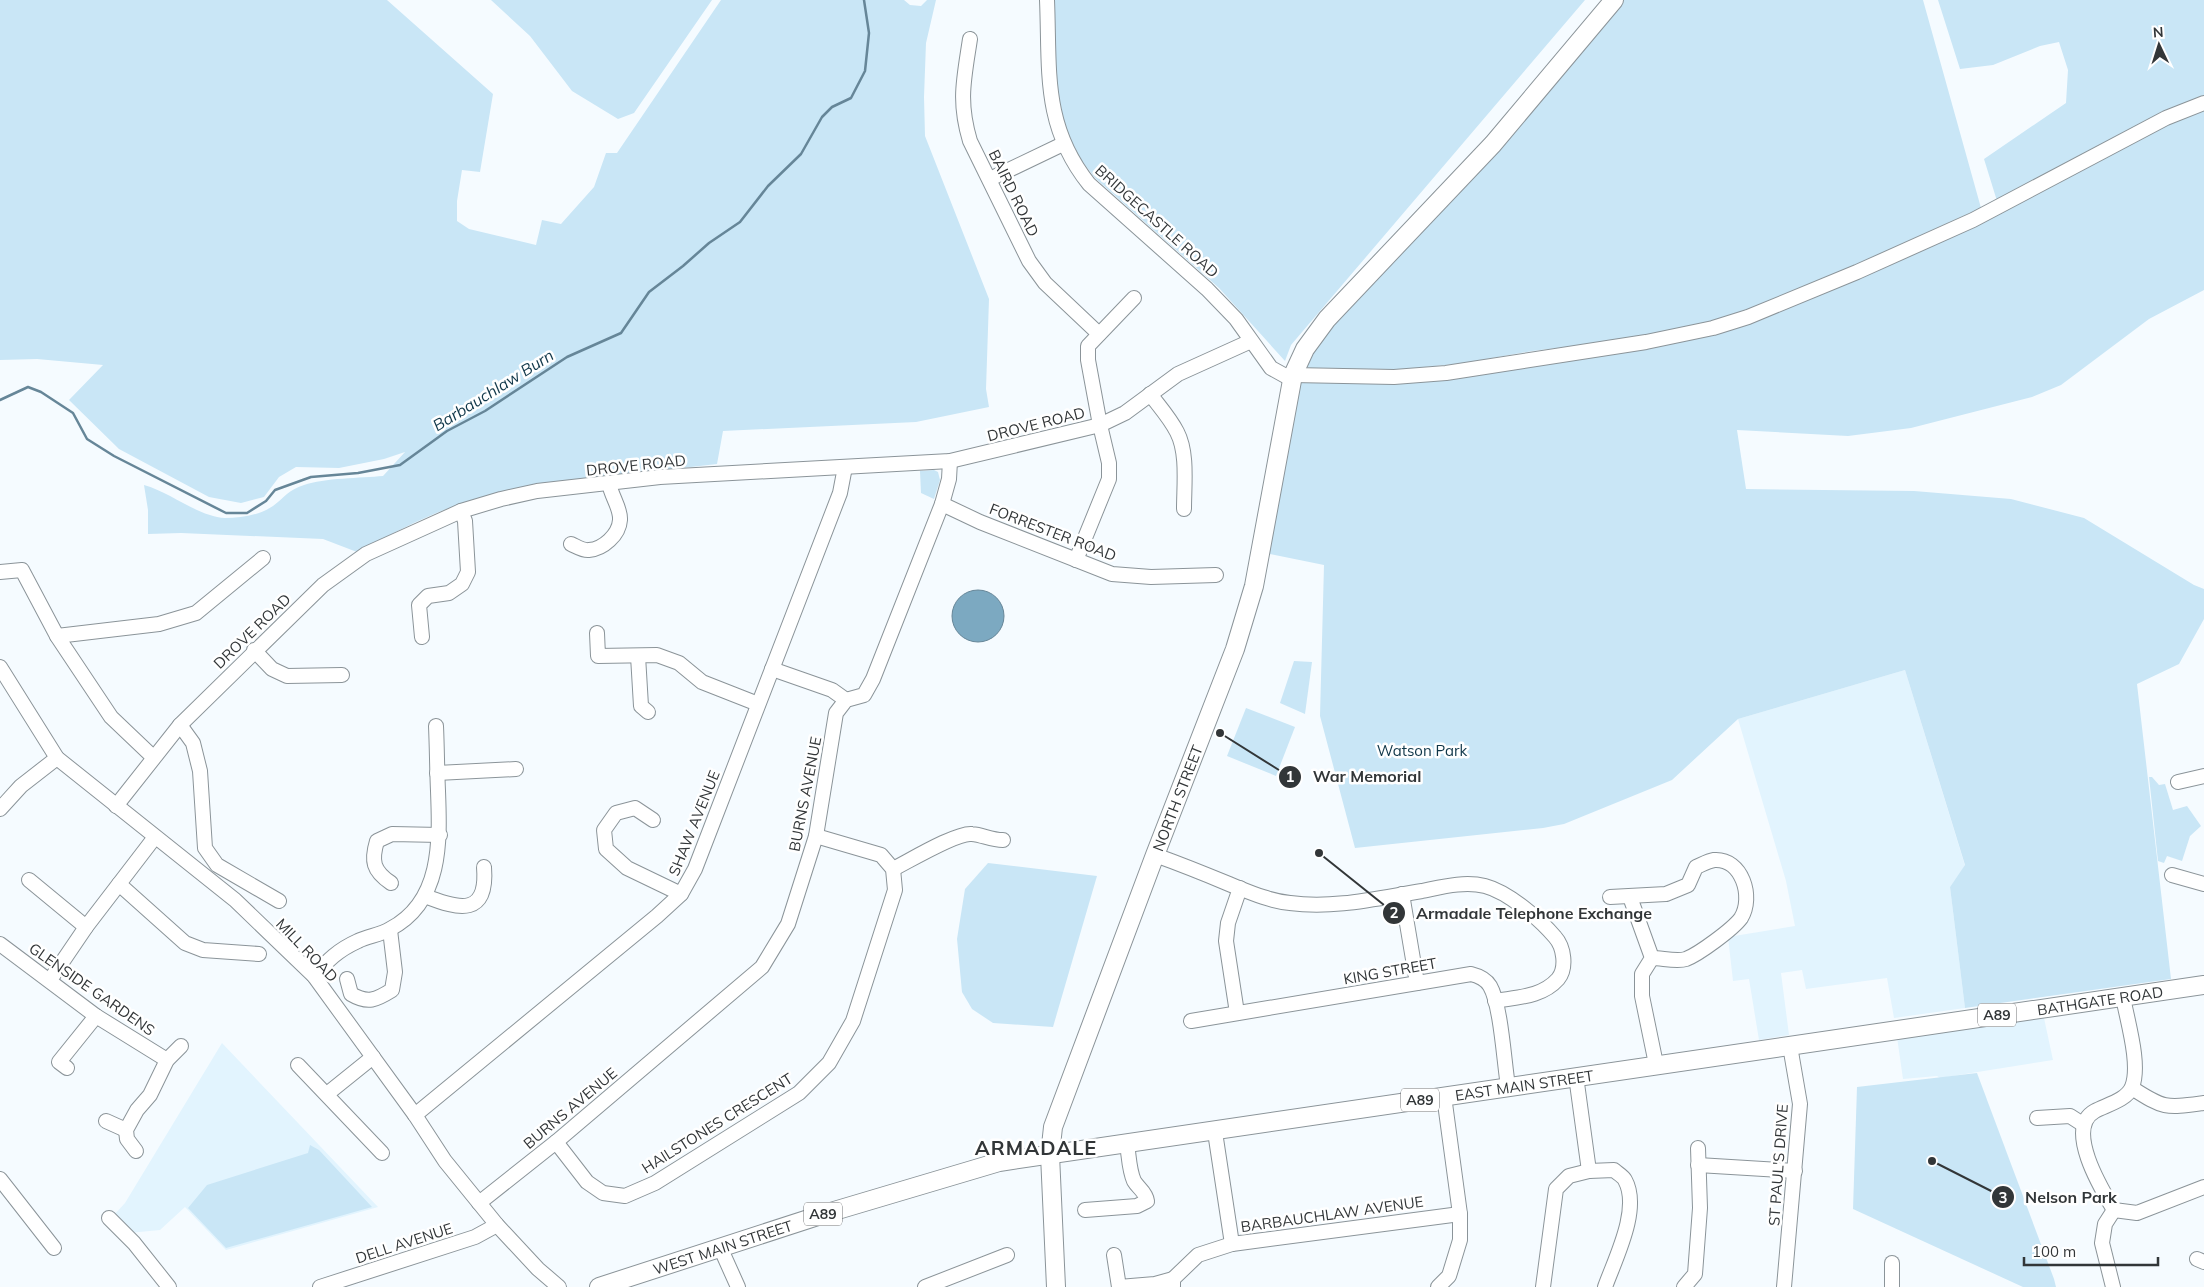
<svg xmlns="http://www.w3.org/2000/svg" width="2204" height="1287" font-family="Mulish,sans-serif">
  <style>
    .built { fill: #e2f4fe }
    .green { fill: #c9e6f6 }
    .water { fill: #7ca9c1; stroke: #668698 }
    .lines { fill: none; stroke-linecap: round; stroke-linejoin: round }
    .stream { stroke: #668698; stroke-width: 2.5 }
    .minor-casing { stroke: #8b9499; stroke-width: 16 }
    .major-casing { stroke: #8b9499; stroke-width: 20 }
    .minor { stroke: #fff; stroke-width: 14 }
    .major { stroke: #fff; stroke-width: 18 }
    .labels { text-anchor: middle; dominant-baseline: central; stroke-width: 5; stroke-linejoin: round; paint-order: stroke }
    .shield { fill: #fff; stroke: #707274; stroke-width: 1 }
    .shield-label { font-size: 14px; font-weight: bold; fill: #323638 }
    .street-label { font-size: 15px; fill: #323638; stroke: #fff }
    .park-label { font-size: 15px; fill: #0f3648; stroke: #fff }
    .water-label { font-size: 16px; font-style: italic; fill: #11384a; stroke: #fff }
    .district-label { font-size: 20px; font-weight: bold; letter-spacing: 1px; fill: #323638; stroke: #fff }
    .leader { fill: none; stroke: #323638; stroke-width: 2 }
    .callout-dot { fill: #323638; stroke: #fff; stroke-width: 2 }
    .mark-label { font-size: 15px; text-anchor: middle; font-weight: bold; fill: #fff }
    .callout-label { font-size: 16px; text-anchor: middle; font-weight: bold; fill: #323638; stroke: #fff; stroke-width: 5; stroke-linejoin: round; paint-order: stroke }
  </style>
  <rect width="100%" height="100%" fill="#f5fbff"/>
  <g class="built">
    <path d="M1905 670 1965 866 1950 887 1965 1008 1894 1018 1887 978 1806 989 1802 970 1781 973 1789 1035 1759 1040 1749 979 1733 981 1728 937 1795 926 1786 881 1738 719Z"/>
    <path d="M2044 1018 2053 1060 1940 1078 1937 1076 1903 1079 1897 1037Z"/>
    <path d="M222 1043 378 1207 226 1250 185 1207 160 1230 129 1233 114 1215 125 1203Z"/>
  </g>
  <g class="green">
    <path d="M0 0H387L493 94 480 172 462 170 457 201V221L469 229 536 245 542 220 561 224 594 187 606 153H617L721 0H904L910 5 921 6 927 0H936L926 43 924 97 925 136 989 299 986 389 989 407 916 422 723 431 717 464C634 474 548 478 468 502 429 513 392 534 357 552L323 539 181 533 148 534V510L144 485C170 492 199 517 225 518 241 518 260 515 273 506 285 497 288 490 304 485 324 478 361 478 383 476L405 452 384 459 339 468 296 467 279 477 264 497 241 503 209 497 119 449 69 400 103 365 37 359 0 360Z"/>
    <path d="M491 0H712L634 113 618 119 572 91 530 36Z"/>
    <path d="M1051 0H1585L1291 345 1285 361 1219 288 1095 178 1068 143 1057 100Z"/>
    <path d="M1621 0H1923L1981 208 1796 292 1742 313 1687 327 1600 343 1532 351 1464 363 1397 370H1313L1307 367 1315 343Z"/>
    <path d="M1938 0H2204V96C2132 124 2065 164 1997 201L1984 159 2066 103 2068 70 2059 42 2040 46 1993 65 1960 69Z"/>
    <path d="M2204 106V290L2149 319 2061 385 2032 397 1911 428 1848 436 1737 430 1746 489 1914 491 2011 499 2084 518 2194 585 2204 589V619L2179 664 2137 684 2171 979 1965 1008 1950 887 1965 865 1905 670 1738 719 1672 780 1564 824 1543 828 1355 848 1320 716 1324 565 1265 553 1298 382 1445 380 1559 360 1631 351 1714 332Z"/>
    <path d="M934 470 938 472 940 480 934 499 921 493 920 471Z"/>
    <path d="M1294 661 1312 662 1305 714 1280 703Z"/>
    <path d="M1246 708 1295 727 1276 776 1227 756Z"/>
    <path d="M2149 777H2152L2159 785 2165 784 2173 810 2187 806 2201 826 2190 836 2182 861 2167 856 2164 863 2158 861Z"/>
    <path d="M988 863 1097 876 1053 1027 993 1023 972 1009 962 992 957 939 965 889Z"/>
    <path d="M1977 1073 2054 1279 2056 1287H2023L1853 1209 1857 1087Z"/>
    <path d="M310 1145 319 1150 372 1207 226 1248 188 1208 207 1185 308 1153Z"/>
  </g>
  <circle class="water" cx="978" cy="616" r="26"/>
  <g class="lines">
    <path class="stream" d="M0 400 28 387 41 392 73 413 87 439 114 456 226 513H247L266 501 275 490 311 477 358 473 400 465 447 431 485 411 567 357 621 333 649 292 683 266 709 243 740 222 768 186 801 154 822 117 832 107 851 98 865 71 869 33 864 0"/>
    <g class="minor-casing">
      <g id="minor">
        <path d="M1047 0C1050 70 1042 125 1089 184L1207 289 1236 319 1271 368 1291 379"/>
        <path d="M970 39C964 79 958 101 970 141L1029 261 1045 283 1099 334"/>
        <path d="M990 179 1063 144"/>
        <path d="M1293 375 1394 377 1446 373 1646 342 1713 328 1748 317 1857 272 1973 220 2166 118 2204 103"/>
        <path d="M1150 394C1159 406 1170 418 1177 432 1188 453 1184 485 1184 509"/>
        <path d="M942 504 980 522 1112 574 1151 577 1216 575"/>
        <path d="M571 544C576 546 583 551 589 550 603 549 619 535 620 520 621 508 611 496 609 483"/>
        <path d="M1076 560 1109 479V463L1100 425 1088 360V346L1134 298"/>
        <path d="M0 572 22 570 57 636 111 717 153 757"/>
        <path d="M597 633 598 656 657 655 679 663 702 682 758 704"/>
        <path d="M57 636 159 624 196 613 263 558"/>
        <path d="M422 637 419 605 428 596 449 593 462 584 468 572 465 521 461 511"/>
        <path d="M254 650 272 669 287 676 342 675"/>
        <path d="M638 656 641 706 648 712"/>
        <path d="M0 667 57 758 235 900 314 976 415 1115 445 1161 497 1225 538 1269 559 1287"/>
        <path d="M772 669 832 690 846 700"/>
        <path d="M180 725 193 743 200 771 205 848 217 865 279 901"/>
        <path d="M437 773 516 769"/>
        <path d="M2178 782 2204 776"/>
        <path d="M116 806 180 725 323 585 366 554 461 511 501 499 537 491 660 477 950 461 1100 425 1125 413 1178 374 1251 341"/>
        <path d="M0 809 21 786 57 758"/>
        <path d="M653 820 635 808 616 813 604 830 606 849 627 868 681 894"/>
        <path d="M1155 855C1180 864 1205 874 1229 884 1249 892 1269 901 1290 903 1334 909 1378 898 1422 891 1442 887 1464 881 1485 886 1508 892 1540 919 1555 937 1564 947 1567 968 1558 979 1542 997 1518 997 1495 1001"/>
        <path d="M893 869C909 861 957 832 972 834 983 835 991 840 1003 840"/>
        <path d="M2172 875 2204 884"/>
        <path d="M29 880 86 927"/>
        <path d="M391 883C373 871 371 861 377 841L392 834 440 835"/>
        <path d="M119 884 185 943 203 950 259 954"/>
        <path d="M1402 894 1417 983"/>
        <path d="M425 896C460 910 488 916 484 867"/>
        <path d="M1610 897 1666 894 1688 885 1696 867C1701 865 1708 861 1714 860 1742 858 1754 897 1741 918 1733 929 1699 954 1686 959 1677 962 1662 958 1652 958"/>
        <path d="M1630 897 1652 958 1642 974V996L1656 1064"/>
        <path d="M0 944 96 1016 167 1060"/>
        <path d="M314 976C328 960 338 950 358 941 368 936 380 935 390 929 442 902 440 842 438 791 437 769 437 748 436 726"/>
        <path d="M347 979 351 994C368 1004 376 1000 392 990L395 972 390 930"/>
        <path d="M50 980 86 927 155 837"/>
        <path d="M2123 997C2127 1020 2141 1065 2132 1087 2127 1100 2106 1105 2095 1111 2064 1128 2102 1190 2114 1210L2137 1213 2204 1187"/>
        <path d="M1237 1013 1226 941 1228 923 1240 888"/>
        <path d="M1191 1021 1471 974C1479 976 1486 979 1490 986 1501 1005 1504 1062 1508 1086"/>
        <path d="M298 1065 382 1153"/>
        <path d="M67 1068 59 1062 96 1016"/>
        <path d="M1576 1076 1589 1171"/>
        <path d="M2132 1088C2164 1109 2166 1108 2204 1103"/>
        <path d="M327 1094 373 1057"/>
        <path d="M415 1115 657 916 681 894 695 869 840 493 845 467"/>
        <path d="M2037 1118 2070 1116 2084 1125"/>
        <path d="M106 1121 126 1130"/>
        <path d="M1215 1132 1232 1244 1460 1214"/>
        <path d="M556 1142 587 1182 603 1193 625 1196 655 1183 799 1093 829 1063 853 1021 895 890 893 869 881 855 816 836"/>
        <path d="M136 1151 127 1139 126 1130 137 1110 150 1095 167 1060 181 1046"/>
        <path d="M1698 1165 1795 1171"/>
        <path d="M0 1179 54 1248"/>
        <path d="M479 1203 556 1142 762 967 788 924 816 836 836 713 846 700 864 695 873 679 942 504 949 479 950 461"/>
        <path d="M1085 1210 1137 1206 1147 1201C1146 1192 1138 1188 1134 1181 1129 1170 1129 1156 1127 1144"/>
        <path d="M109 1218 134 1243 169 1287"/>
        <path d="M720 1247 738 1287"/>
        <path d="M1114 1255 1119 1287 1155 1284 1173 1279"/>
        <path d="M2197 1259 2204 1262"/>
        <path d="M1892 1263V1287"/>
        <path d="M1173 1286V1279L1198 1255 1232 1244"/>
        <path d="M320 1287 475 1237 497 1225"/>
        <path d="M925 1287 1007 1255"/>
        <path d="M1438 1287 1449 1276 1460 1240V1214L1444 1096"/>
        <path d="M1543 1287 1556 1189 1569 1176 1589 1171 1614 1170C1617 1173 1623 1176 1625 1180 1641 1209 1615 1259 1605 1287"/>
        <path d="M1684 1287 1695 1274 1700 1208 1698 1148"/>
        <path d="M1784 1287 1800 1104 1790 1046"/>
        <path d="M2113 1287 2102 1243 2105 1224 2114 1210"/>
      </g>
    </g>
    <g class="major-casing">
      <g id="major">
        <path id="s1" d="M599 1287 824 1214 999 1162 2204 985"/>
        <path id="s2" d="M1056 1287 1050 1155 1053 1127 1155 855 1235 649 1254 586 1293 375 1305 349 1327 319 1493 144 1614 0"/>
      </g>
    </g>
    <use href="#minor" class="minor"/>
    <use href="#major" class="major"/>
  </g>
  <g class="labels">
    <g class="shield">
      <rect x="1978" y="1003.5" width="38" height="23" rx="4"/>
      <rect x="1401" y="1088.5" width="38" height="23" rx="4"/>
      <rect x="804" y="1202.5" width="38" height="23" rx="4"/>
    </g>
    <g class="shield-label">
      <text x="1997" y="1015">A89</text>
      <text x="1420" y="1100">A89</text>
      <text x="823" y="1214">A89</text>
    </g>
    <g class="street-label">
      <text transform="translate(1014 193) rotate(64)">BAIRD ROAD</text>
      <text transform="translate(1157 221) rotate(42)">BRIDGECASTLE ROAD</text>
      <text transform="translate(1036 424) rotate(-14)">DROVE ROAD</text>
      <text transform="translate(636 465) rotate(-6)">DROVE ROAD</text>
      <text transform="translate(1053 532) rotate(21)">FORRESTER ROAD</text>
      <text transform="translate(252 631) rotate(-44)">DROVE ROAD</text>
      <text transform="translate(805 794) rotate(-79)">BURNS AVENUE</text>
      <text stroke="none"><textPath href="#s2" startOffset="512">NORTH STREET</textPath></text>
      <text transform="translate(694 823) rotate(-68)">SHAW AVENUE</text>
      <text transform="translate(307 950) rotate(46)">MILL ROAD</text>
      <text transform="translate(1390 971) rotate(-10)">KING STREET</text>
      <text transform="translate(92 989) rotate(35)">GLENSIDE GARDENS</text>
      <text stroke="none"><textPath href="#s1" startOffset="1532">BATHGATE ROAD</textPath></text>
      <text stroke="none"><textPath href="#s1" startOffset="950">EAST MAIN STREET</textPath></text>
      <text transform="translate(570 1108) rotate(-40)">BURNS AVENUE</text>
      <text transform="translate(717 1123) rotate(-32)">HAILSTONES CRESCENT</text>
      <text transform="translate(1778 1165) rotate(-86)">ST PAUL'S DRIVE</text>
      <text transform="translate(1332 1214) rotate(-8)">BARBAUCHLAW AVENUE</text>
      <text transform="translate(404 1243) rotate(-18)">DELL AVENUE</text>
      <text stroke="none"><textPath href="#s1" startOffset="130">WEST MAIN STREET</textPath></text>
    </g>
    <g class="park-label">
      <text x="1422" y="750">Watson Park</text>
    </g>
    <g class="water-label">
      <text transform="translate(493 390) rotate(-32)">Barbauchlaw Burn</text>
    </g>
    <g class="district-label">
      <text x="1036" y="1147">ARMADALE</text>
    </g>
  </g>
  <path class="leader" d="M1220 733L1290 777M1319 853L1394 913M1932 1161L2003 1197"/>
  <g class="callout-dot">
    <circle cx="1220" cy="733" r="5"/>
    <circle cx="1319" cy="853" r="5"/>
    <circle cx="1932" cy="1161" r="5"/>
    <circle cx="1290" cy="777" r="12"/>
    <circle cx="1394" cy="913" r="12"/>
    <circle cx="2003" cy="1197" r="12"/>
  </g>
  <g class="mark-label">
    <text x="1290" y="782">1</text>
    <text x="1394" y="918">2</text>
    <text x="2003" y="1203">3</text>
  </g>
  <g class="callout-label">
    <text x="1367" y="782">War Memorial</text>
    <text x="1534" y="919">Armadale Telephone Exchange</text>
    <text x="2071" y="1203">Nelson Park</text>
  </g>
  <g transform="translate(2159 45) rotate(356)" stroke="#ffffff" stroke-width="4" paint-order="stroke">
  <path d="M0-4L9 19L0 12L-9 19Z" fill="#323638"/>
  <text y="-8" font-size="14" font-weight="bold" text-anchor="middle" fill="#323638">N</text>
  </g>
  <path d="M2024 1257v8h134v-8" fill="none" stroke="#323638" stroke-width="2.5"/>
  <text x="2032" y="1257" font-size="15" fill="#323638" stroke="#ffffff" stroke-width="4" paint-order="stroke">100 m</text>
</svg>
